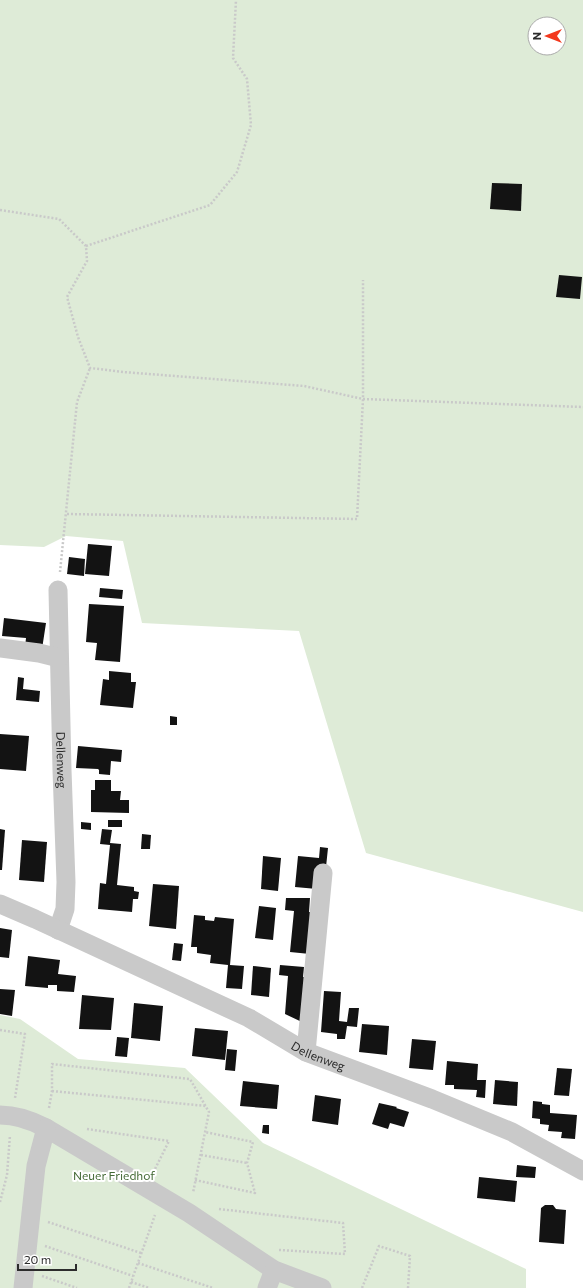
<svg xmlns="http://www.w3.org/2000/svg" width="583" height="1288" font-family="Commissioner,sans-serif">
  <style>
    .green { fill: #deebd7; fill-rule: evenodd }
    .building { fill: #131313 }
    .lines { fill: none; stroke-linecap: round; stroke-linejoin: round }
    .path { stroke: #c9c9c9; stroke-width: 2.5; stroke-dasharray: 2 2; stroke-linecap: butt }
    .minor { stroke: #c9c9c9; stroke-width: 19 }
    .labels { text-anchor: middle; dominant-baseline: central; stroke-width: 4; stroke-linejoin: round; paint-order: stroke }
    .street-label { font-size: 12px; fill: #2c2c2c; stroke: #fff }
    .park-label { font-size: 12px; fill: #446a36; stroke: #fff }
  </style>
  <rect width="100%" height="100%" fill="#fff"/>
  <g class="green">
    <path d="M0 0H583V912L366 853 299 631 142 623 123 541 66 536 44 547 0 545ZM535 24H559V48H535Z"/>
    <path d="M0 1015 20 1019 78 1059 185 1068 263 1143 526 1269V1288H0Z"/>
  </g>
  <g class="building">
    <path d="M492 183 522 184 521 211 490 209Z"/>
    <path d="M559 275 582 277 580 299 556 297Z"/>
    <path d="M88 544 112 546 109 576 85 574Z"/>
    <path d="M69 557 85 559 84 576 67 574Z"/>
    <path d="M100 588 123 590 122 599 99 597Z"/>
    <path d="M89 604 124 606 120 662 95 660 97 643 86 642Z"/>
    <path d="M4 618 46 623 42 649 25 647 26 638 2 636Z"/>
    <path d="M109 671 131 673V682H136L133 708 100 705 103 679 109 680Z"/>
    <path d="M18 677 24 678 23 689 40 691 39 702 16 700Z"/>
    <path d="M170 716 177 717V725H170Z"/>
    <path d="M0 734 29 736 26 771 0 769Z"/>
    <path d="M78 746 122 750 121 762 111 761 110 775 99 774V770L98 769 76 768Z"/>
    <path d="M95 780H111V791H121L120 800H129V813L91 812V790H95Z"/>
    <rect x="108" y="820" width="14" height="7"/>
    <path d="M81 822 91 823V830L81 829Z"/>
    <path d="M0 829 5 830 2 870H0Z"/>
    <path d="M102 829 112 830 110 843 121 844 117 885 134 887V891L139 892 138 899H133L132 912 98 909 100 883 106 884 110 845 100 844Z"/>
    <path d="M142 834 151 835 150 849H141Z"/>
    <path d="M22 840 47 842 44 882 19 880Z"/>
    <path d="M320 847 328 848 326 867 317 889 295 887 298 856 319 858Z"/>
    <path d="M263 856 281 858 278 891 261 889Z"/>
    <path d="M153 884 179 886 176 929 149 926Z"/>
    <path d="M286 898H310L309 912H314L310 954 290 952 294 911 285 910Z"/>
    <path d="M259 906 276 908 273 940 255 938Z"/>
    <path d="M194 915 205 916V920L214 921 215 917 234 919 230 965 244 966 242 989 226 988 228 965 210 963 211 955 197 953V947H191Z"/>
    <path d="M0 928 12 930 9 958 0 957Z"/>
    <path d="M174 943 183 944 181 961 172 960Z"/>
    <path d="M28 956 60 960 58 974 76 976 74 992 57 991V985H48V988L25 986Z"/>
    <path d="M280 965 304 967 303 977H308L304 1023 285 1014 288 976 279 975Z"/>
    <path d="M253 966 271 968 269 997 251 995Z"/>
    <path d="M0 989 15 990 12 1016 0 1014Z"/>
    <path d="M324 991 341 992 339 1021 347 1022 349 1008H359L357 1027 347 1026 345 1039H337V1034L321 1032Z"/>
    <path d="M82 995 114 998 111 1030 79 1029Z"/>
    <path d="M134 1003 163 1006 160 1041 131 1038Z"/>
    <path d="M362 1024 389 1026 387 1055 359 1052Z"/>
    <path d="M195 1028 228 1031 225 1060 192 1056Z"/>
    <path d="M117 1037 129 1038 127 1057 115 1056Z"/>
    <path d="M412 1039 436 1041 433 1070 409 1068Z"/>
    <path d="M227 1049 237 1050 235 1071 225 1070Z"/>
    <path d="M447 1061 478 1064 477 1080H486L485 1098 476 1097 477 1090 454 1089V1085H445Z"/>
    <path d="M557 1068 572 1069 569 1096 554 1095Z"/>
    <path d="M495 1080 518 1082 517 1106 493 1104Z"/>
    <path d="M243 1081 279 1085 277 1109 240 1106Z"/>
    <path d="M315 1095 341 1099 338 1125 312 1121Z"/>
    <path d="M533 1101 542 1102V1104L550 1105V1113L577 1115 575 1139 561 1138 562 1132 548 1131 549 1125 540 1124V1119L532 1118Z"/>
    <path d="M379 1103 397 1107 396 1108 409 1112 404 1127 390 1123 388 1129 372 1124Z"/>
    <path d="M263 1125H269V1134L262 1133Z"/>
    <path d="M517 1165 536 1167 535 1178 516 1177Z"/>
    <path d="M479 1177 517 1181 515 1202 477 1198Z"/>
    <path d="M545 1205H553L556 1209 566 1210 564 1244 539 1242 541 1208Z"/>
  </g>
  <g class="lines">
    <g class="path">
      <path d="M0 210 59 219 86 246 87 261 67 297 78 337 90 368 123 372 304 386 363 399 583 407"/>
      <path d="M86 246 210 205 237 172 251 125 247 79 233 58 236 0"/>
      <path d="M67 514 357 519 363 399V280"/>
      <path d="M60 572 77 402 90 368"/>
      <path d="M0 1030 25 1034 15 1098"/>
      <path d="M52 1091 206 1106"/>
      <path d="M49 1108 52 1091V1064L190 1079 209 1112 193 1193"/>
      <path d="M87 1129 169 1141 154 1171"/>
      <path d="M201 1155 247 1163"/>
      <path d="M195 1180 255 1193 247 1163 253 1142 205 1132"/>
      <path d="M0 1202 7 1175 10 1135"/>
      <path d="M219 1209 343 1223 345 1254 279 1250"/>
      <path d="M48 1222 141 1253"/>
      <path d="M45 1246 133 1276"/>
      <path d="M138 1263 213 1288"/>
      <path d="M42 1276 77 1288"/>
      <path d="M131 1282 149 1288"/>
      <path d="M129 1288 155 1215"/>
      <path d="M362 1288 379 1246 410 1256 408 1288"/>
    </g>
    <g class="minor">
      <path id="s1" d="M58 590 62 770 66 882 65 909 58 930"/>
      <path d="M0 648 39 653 59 658"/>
      <path id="s2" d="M0 904 35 919 249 1018 306 1052 432 1099 512 1132 583 1171"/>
      <path d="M306 1052 323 873"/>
      <path d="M0 1115C17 1115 31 1120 46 1128L189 1213 274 1270 322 1288"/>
      <path d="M23 1288 36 1166 46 1128"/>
      <path d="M267 1288 274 1270"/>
    </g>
  </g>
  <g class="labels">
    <g class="street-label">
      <text stroke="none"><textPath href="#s1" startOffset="170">Dellenweg</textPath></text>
      <text stroke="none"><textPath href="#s2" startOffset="353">Dellenweg</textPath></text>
    </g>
    <g class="park-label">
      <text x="114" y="1175">Neuer Friedhof</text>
    </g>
  </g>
  <g transform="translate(547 36) rotate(270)"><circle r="19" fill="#ffffff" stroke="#ababab"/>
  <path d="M0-3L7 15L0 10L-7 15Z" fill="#f3381d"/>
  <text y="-6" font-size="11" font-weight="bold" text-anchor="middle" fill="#2c2c2c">N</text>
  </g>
  <path d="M18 1264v6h58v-6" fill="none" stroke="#2c2c2c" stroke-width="2"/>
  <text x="24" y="1264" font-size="12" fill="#2c2c2c" stroke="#ffffff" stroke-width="3" paint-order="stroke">20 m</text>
</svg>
